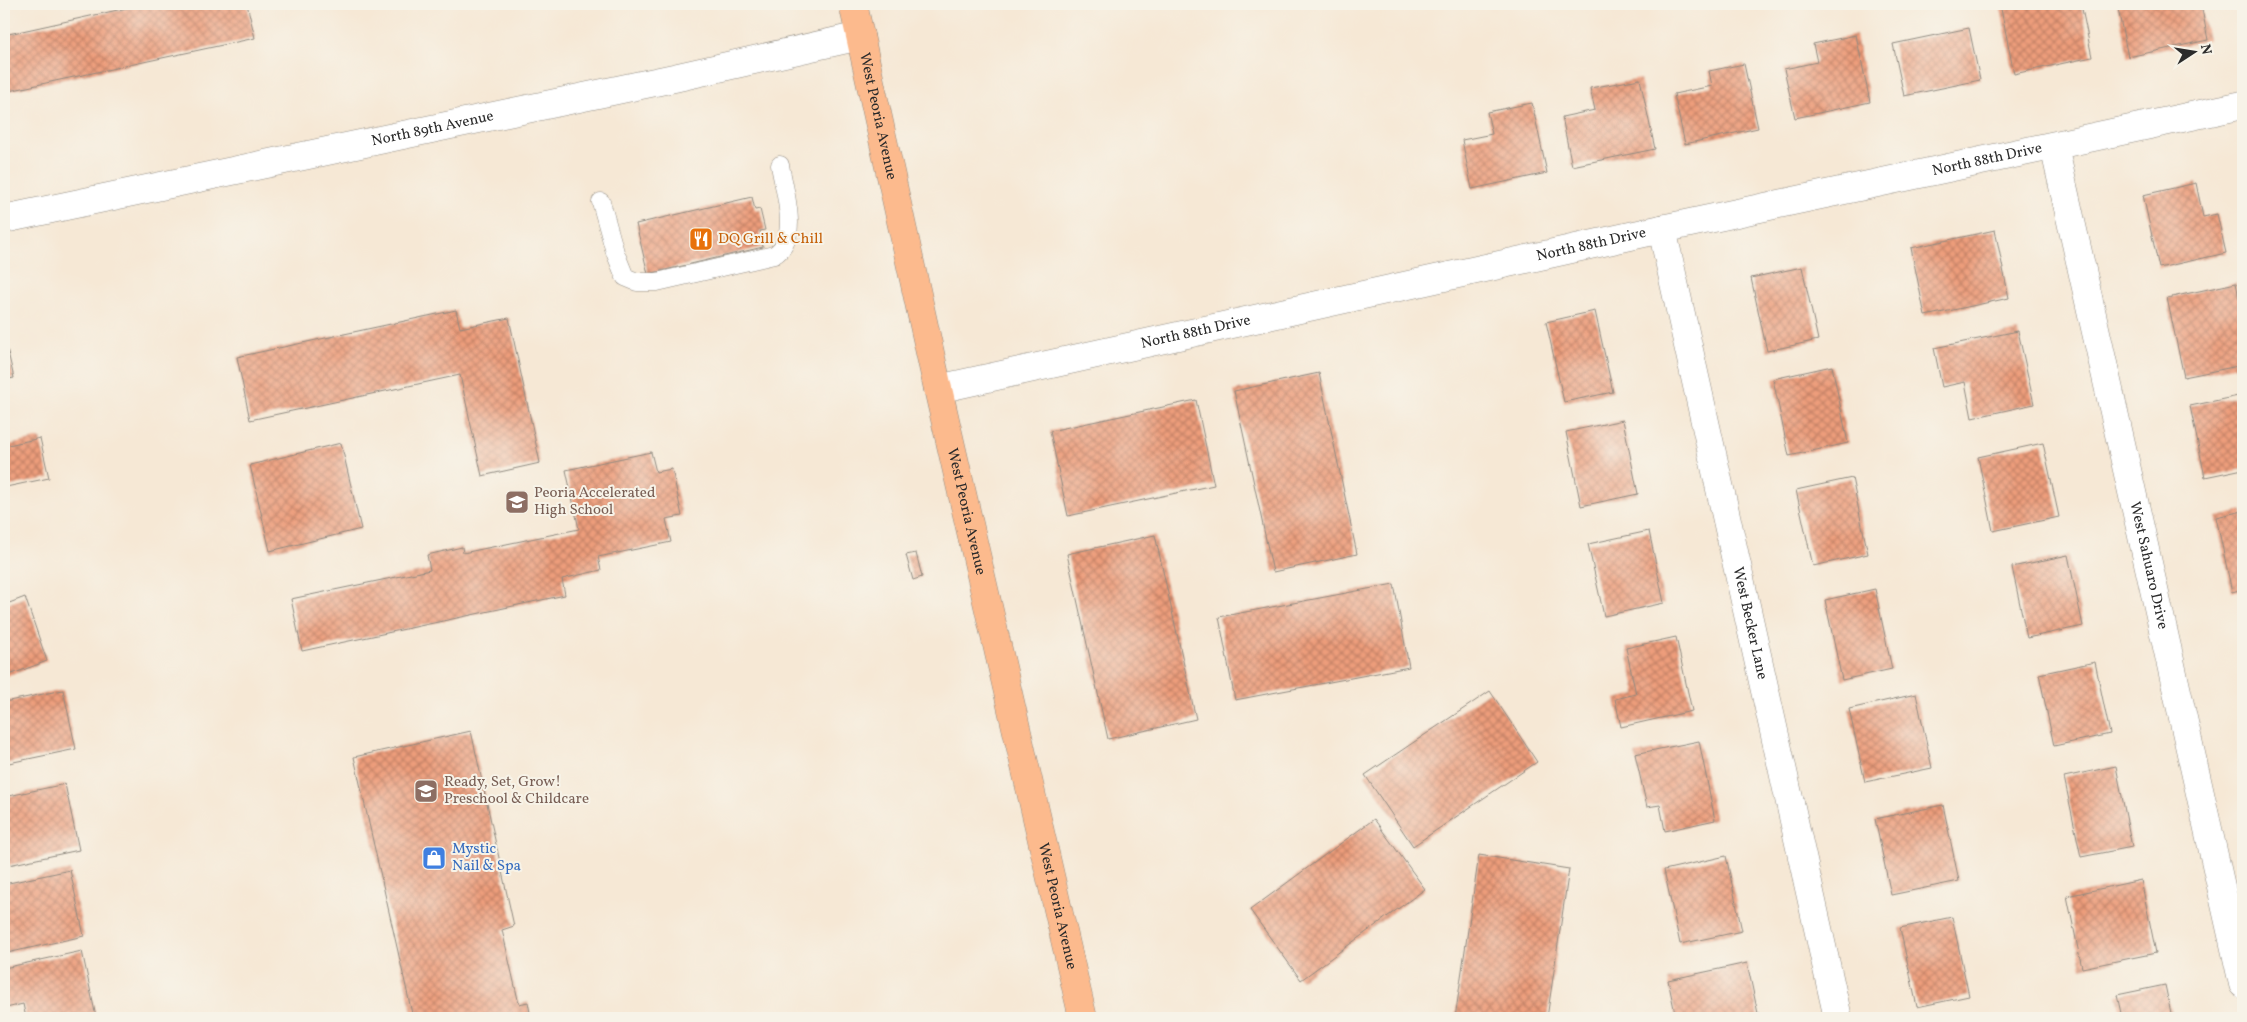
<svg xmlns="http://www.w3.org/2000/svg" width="2247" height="1022" font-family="Vollkorn,serif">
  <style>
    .building { fill: url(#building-cross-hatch) }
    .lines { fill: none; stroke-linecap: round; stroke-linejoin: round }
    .lane-casing { stroke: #908a80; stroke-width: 19 }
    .street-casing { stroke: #908a80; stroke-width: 29 }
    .primary-casing { stroke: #908a80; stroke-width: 29 }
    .lane { stroke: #fff; stroke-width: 18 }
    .street { stroke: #fff; stroke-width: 28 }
    .primary { stroke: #fcba8d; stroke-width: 28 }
    .labels { text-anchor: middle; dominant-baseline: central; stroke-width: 4; stroke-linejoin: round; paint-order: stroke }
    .street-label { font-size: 15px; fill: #2b2b2b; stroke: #f7f3e8 }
    .food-label { font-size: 15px; fill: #c56008; stroke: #f7f3e8; text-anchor: start }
    .education-label { font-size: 15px; fill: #785e54; stroke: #f7f3e8; text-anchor: start }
    .shop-label { font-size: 15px; fill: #366cbe; stroke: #f7f3e8; text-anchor: start }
  </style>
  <defs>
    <pattern id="building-cross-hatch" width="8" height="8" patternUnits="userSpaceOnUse" patternTransform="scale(1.25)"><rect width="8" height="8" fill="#ed9d7b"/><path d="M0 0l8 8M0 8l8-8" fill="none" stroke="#c08065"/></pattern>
  </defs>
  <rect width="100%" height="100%" fill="#f7f3e8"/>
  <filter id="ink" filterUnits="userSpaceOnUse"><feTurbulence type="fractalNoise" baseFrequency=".02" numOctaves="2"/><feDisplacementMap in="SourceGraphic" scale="10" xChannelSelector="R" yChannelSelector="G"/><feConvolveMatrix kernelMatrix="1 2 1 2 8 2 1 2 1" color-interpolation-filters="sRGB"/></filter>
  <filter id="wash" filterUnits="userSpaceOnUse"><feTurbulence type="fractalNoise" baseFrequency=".0096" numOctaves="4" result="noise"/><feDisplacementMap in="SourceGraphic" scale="20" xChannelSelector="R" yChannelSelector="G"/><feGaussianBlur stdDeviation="1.12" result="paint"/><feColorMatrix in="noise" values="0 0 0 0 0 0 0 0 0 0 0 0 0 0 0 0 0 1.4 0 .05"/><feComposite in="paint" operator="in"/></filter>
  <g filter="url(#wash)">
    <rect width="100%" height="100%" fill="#f6e8d5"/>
    <g id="blocks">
      <g class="building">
        <path d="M145 4H247L255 38 4 92V35Z"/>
        <path d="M2000 4H2081L2092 57 2014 74Z"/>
        <path d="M2117 4H2201L2208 40 2128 57Z"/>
        <path d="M1969 28 1980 80 1904 96 1893 44Z"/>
        <path d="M1856 35 1870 102 1795 118 1784 69 1817 62 1813 44Z"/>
        <path d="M1744 64 1758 128 1685 144 1674 94 1712 86 1709 71Z"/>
        <path d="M1640 79 1655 149 1572 166 1562 117 1595 110 1590 88Z"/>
        <path d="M1532 103 1547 173 1472 189 1462 140 1492 134 1487 112Z"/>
        <path d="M2196 183 2203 217 2217 214 2226 253 2159 268 2143 195Z"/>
        <path d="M752 197 755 210 760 209 765 230 760 231 763 247 648 274 636 224Z"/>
        <path d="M1995 230 2009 298 1925 316 1911 248Z"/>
        <path d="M1802 267 1818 340 1767 351 1751 278Z"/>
        <path d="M2236 283 2243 317V365L2184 377 2167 298Z"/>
        <path d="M456 310 460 328 509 318 540 463 482 476 460 375 250 420 237 357Z"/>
        <path d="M1595 311 1613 392 1564 402 1546 322Z"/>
        <path d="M2018 331 2034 404 1972 418 1965 382 1942 387 1934 348Z"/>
        <path d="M4 335 14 378 4 380Z"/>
        <path d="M1832 366 1848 443 1789 456 1773 379Z"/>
        <path d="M1319 373 1357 554 1273 572 1234 391Z"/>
        <path d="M2243 395V469L2205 477 2190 406Z"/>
        <path d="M1196 400 1214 485 1068 516 1050 431Z"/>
        <path d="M1623 420 1638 494 1581 506 1566 432Z"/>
        <path d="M40 438 49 478 6 487 4 478V446Z"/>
        <path d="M341 443 361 529 270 551 250 465Z"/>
        <path d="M2043 443 2059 517 1993 531 1978 457Z"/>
        <path d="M651 452 656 472 672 469 682 516 666 519 671 542 598 557 601 570 562 579 565 595 302 651 291 599 430 570 427 555 462 547 463 553 579 529 566 470Z"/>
        <path d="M1852 478 1868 554 1813 566 1796 490Z"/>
        <path d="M2243 511V589L2232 592 2216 517Z"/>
        <path d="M1649 531 1664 603 1604 616 1588 544Z"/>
        <path d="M1155 535 1196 719 1108 739 1067 554Z"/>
        <path d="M916 553 922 577 913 580 906 555Z"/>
        <path d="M2068 555 2083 626 2027 638 2012 567Z"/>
        <path d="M1394 584 1409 667 1235 700 1219 617Z"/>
        <path d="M1875 589 1892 669 1842 680 1825 600Z"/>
        <path d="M25 597 47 661 4 677V605Z"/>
        <path d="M1676 637 1692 711 1621 727 1615 699 1636 694 1626 648Z"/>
        <path d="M2095 662 2110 734 2054 746 2039 674Z"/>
        <path d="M63 690 76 749 4 764V702Z"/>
        <path d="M1490 691 1537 762 1413 846 1365 775Z"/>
        <path d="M1916 694 1932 768 1865 782 1849 709Z"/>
        <path d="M471 731 514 926 502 930 519 1004 528 1002 531 1018H413L354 757Z"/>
        <path d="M1699 741 1715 820 1665 831 1660 805 1647 807 1635 754Z"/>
        <path d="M2116 766 2132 847 2081 857 2064 777Z"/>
        <path d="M65 784 79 850 4 866V828L8 827 4 797Z"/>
        <path d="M1943 805 1959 881 1891 895 1875 819Z"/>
        <path d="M1374 819 1425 889 1301 980 1250 910Z"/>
        <path d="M1479 855 1569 869 1547 1018H1455Z"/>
        <path d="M1726 856 1742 931 1680 944 1664 870Z"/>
        <path d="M70 870 84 936 7 953 4 937V884Z"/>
        <path d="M2141 880 2156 953 2082 968 2067 896Z"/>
        <path d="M1952 917 1969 996 1917 1007 1900 928Z"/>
        <path d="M82 951 96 1017 26 1018 23 1004 6 1008 4 998V968Z"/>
        <path d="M1747 963 1759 1018H1676L1668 980Z"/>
        <path d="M2165 985 2172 1018H2122L2117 995Z"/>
      </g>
    </g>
  </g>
  <g filter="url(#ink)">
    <use href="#blocks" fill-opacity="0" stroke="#908a80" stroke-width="1"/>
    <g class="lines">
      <g class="lane-casing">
        <path id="lane" d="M601 202 615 252 625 277 637 282H657L774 255C801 239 784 191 780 165"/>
      </g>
      <g class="street-casing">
        <g id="street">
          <path id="s1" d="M2054 146 2243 984"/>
          <path id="s2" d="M4 219 674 78 860 36"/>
          <path id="s3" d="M1662 229 1838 1018"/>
          <path id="s4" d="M938 389 1662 229 2243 105"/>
        </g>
      </g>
      <g class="primary-casing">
        <g id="primary">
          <path id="s5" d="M853 4 938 389 1083 1018"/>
        </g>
      </g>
      <use href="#lane" class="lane"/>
      <use href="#street" class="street"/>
      <use href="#primary" class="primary"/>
    </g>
  </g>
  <defs>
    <g id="restaurant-square" transform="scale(1.25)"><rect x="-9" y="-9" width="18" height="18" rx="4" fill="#e8710a" stroke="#f7f3e8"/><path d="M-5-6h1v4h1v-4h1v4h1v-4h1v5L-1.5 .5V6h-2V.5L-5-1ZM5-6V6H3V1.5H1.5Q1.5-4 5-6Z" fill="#fff"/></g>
    <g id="school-square" transform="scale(1.25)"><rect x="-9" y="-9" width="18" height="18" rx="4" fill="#8d6e63" stroke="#f7f3e8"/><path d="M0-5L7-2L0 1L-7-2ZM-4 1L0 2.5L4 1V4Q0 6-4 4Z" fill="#fff"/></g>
    <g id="shop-square" transform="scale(1.25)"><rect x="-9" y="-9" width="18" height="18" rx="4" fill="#3f7fe0" stroke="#f7f3e8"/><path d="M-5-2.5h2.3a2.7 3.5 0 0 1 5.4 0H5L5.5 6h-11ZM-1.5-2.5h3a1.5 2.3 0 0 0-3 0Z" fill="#fff"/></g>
  </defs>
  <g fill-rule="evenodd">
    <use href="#restaurant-square" x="701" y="239"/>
    <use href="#school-square" x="517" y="502"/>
    <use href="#school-square" x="426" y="791"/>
    <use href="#shop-square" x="434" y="858"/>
  </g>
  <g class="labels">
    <g class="street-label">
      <text stroke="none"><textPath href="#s5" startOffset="115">West Peoria Avenue</textPath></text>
      <text stroke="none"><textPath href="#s2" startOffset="438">North 89th Avenue</textPath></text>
      <text stroke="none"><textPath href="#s4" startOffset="1074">North 88th Drive</textPath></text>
      <text stroke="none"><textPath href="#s4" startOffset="669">North 88th Drive</textPath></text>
      <text stroke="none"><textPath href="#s4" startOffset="264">North 88th Drive</textPath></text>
      <text stroke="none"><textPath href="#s5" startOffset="520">West Peoria Avenue</textPath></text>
      <text stroke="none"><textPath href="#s1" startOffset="430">West Sahuaro Drive</textPath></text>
      <text stroke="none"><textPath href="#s3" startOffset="404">West Becker Lane</textPath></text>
      <text stroke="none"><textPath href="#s5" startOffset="925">West Peoria Avenue</textPath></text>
    </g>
    <g class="food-label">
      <text x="718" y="239">DQ Grill &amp; Chill</text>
    </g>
    <g class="education-label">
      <text x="534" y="493">Peoria Accelerated<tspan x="534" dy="17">High School</tspan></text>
      <text x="444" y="782">Ready, Set, Grow!<tspan x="444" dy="17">Preschool &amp; Childcare</tspan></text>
    </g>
    <g class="shop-label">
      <text x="452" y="849">Mystic<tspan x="452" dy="17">Nail &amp; Spa</tspan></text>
    </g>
  </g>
  <rect width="2247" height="1022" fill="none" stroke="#f7f3e8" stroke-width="20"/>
  <g transform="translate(2194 52) rotate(78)" stroke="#f7f3e8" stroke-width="4" paint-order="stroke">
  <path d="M0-4L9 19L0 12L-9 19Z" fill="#2b2b2b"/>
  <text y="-8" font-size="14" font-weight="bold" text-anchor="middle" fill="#2b2b2b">N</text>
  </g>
</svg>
